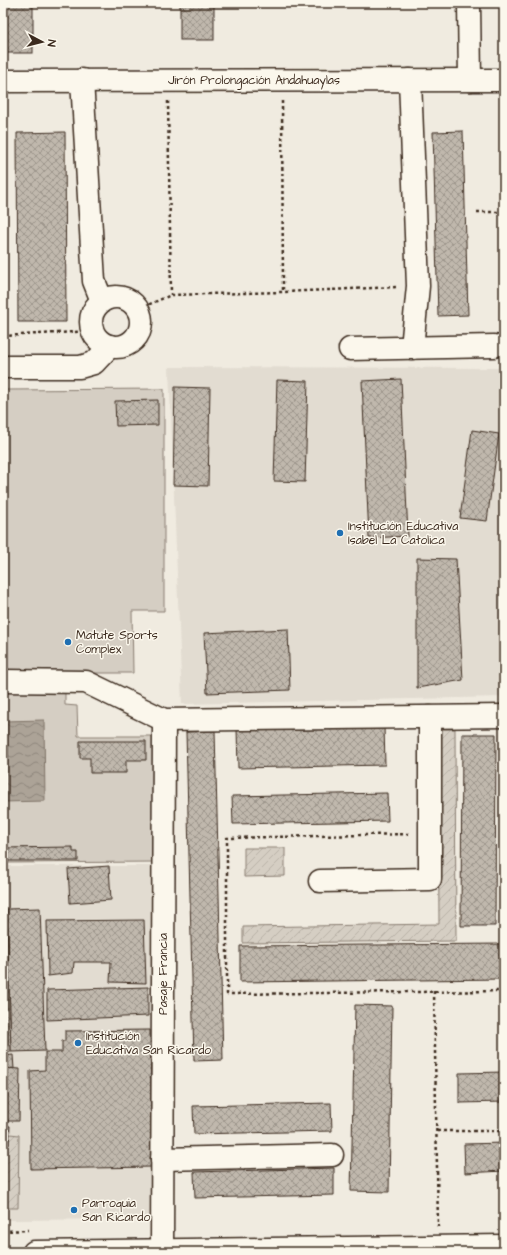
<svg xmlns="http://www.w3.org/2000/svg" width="507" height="1255" font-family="'Architects Daughter',sans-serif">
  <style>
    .built { fill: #e2dcd1 }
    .garden { fill: url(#garden-furrows); stroke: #887c70 }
    .pitch { fill: #d5cec3; stroke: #887c70 }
    .water { fill: url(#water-waves); stroke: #7f7367 }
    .building { fill: url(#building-cross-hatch); stroke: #3b2a1e }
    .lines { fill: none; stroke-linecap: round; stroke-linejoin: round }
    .minor-casing { stroke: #3b2a1e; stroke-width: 25 }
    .path { stroke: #3b2a1e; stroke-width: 2.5; stroke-dasharray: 3 3; stroke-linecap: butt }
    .minor { stroke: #fbf7ec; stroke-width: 22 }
    .poi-dot { fill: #1f6fb2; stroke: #fbf7ec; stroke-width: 1.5 }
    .labels { text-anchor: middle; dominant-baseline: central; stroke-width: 3; stroke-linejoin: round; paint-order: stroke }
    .street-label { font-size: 12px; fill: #3b2a1e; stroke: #fbf7ec }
    .poi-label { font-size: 12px; fill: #3b2a1e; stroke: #fbf7ec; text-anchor: start }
  </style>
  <defs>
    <pattern id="garden-furrows" width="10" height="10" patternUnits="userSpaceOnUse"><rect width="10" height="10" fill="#d5cec3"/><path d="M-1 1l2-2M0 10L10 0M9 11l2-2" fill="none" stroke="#b8b1a7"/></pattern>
    <pattern id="water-waves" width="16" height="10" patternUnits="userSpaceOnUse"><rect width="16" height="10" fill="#aca397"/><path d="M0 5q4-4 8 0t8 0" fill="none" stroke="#8d857b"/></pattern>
    <pattern id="building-cross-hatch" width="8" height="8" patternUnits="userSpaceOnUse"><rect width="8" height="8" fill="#c0b8ad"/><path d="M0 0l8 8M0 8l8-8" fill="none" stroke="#9d968c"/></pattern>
  </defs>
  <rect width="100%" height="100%" fill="#f0ebe0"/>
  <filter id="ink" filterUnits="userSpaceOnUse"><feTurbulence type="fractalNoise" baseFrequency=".025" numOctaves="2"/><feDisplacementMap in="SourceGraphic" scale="8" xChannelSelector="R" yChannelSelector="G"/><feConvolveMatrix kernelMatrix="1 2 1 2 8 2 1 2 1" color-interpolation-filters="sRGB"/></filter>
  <g filter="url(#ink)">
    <g class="built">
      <path d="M169 367 504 368V697L182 704Z"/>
      <path d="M3 866H153L155 1219 3 1220Z"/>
    </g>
    <g class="garden">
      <path d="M438 729H455L456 941 243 943V927L439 924Z"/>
      <path d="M244 848H285V876L244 877Z"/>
      <path d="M10 1134 19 1135 18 1208H3V1144H9Z"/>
    </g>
    <path class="pitch" d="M164 389V611H132L133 673H65V705L77 706 78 736H153L154 862 3 863V390Z"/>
    <path class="water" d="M44 720 45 801 3 802V721Z"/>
    <g class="building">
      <rect x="3" y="3" width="30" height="50"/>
      <rect x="180" y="3" width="34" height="37"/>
      <path d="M463 131 468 315 438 316 433 132Z"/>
      <path d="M65 132 66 322H18L17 133Z"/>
      <path d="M401 379 408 536 369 538 362 381Z"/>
      <path d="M277 380 308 381 305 482 274 481Z"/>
      <path d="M175 387 210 388 208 486 173 485Z"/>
      <path d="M158 400V425L116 426 115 401Z"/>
      <path d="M472 430 499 434 487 521 460 518Z"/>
      <path d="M417 558 456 559 463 680 417 688Z"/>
      <path d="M288 629 290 690 207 693 204 633Z"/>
      <path d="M384 726 385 765 238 768 237 729Z"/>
      <path d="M215 731 223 1060 194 1061 186 732Z"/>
      <path d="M462 734H496L495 926H461Z"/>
      <path d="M80 741H146V760H126V773H90V758H80Z"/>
      <path d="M387 793 388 821 233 824 232 796Z"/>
      <path d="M73 847V852H78V861H3V848Z"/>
      <path d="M109 866 111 900 70 903 68 869Z"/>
      <path d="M40 908 45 1051 11 1052 7 909Z"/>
      <path d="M7 915 11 1052H3V916Z"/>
      <path d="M144 920 146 983 110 982 111 962H74L73 973 48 976 47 921Z"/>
      <path d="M504 944V979L240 982V946Z"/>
      <path d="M148 987V1016L47 1020V990Z"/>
      <path d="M355 1005 392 1006 389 1192 351 1191Z"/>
      <path d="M150 1030 152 1167 31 1169 30 1071 45 1070V1052H62V1041H65V1031Z"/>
      <path d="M13 1055 14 1069 3 1068V1056Z"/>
      <path d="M3 1068 20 1069 19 1121H3Z"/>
      <path d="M504 1072V1102L459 1103V1073Z"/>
      <path d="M331 1103 332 1131 194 1134 193 1106Z"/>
      <path d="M3 1125 10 1126 9 1145 3 1144Z"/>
      <path d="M504 1143V1171L465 1173 464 1144Z"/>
      <path d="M334 1168V1195L195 1198 194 1172Z"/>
    </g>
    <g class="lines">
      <g class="minor-casing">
        <g id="minor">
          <path d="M469 3 470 80"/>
          <path d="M82 80 94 281 102 301"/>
          <path d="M410 80 418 286 412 348"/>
          <path d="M3 81 504 80"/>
          <circle cx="116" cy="322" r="25"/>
          <path d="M350 349 494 346"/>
          <path d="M3 367H80L94 363 110 346"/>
          <path d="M3 681 86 682 164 720 504 716"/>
          <path d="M320 881 430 879V717"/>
          <path d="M162 1159 332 1155"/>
          <path d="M34 1252 504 1246"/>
          <path d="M162 1252 164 720"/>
        </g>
      </g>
      <g class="path">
        <path d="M168 101 171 295"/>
        <path d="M282 101 283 292"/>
        <path d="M477 212H504"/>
        <path d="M138 309 171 295 283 292 396 287"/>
        <path d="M3 336 93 331"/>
        <path d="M409 834 227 838V994L504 991"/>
        <path d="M434 991 438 1227"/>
        <path d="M437 1131H504"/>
        <path d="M3 1231 28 1230"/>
      </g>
      <use href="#minor" class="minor"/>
    </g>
  </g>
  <g class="poi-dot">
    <circle cx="340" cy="533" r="4"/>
    <circle cx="68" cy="642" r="4"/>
    <circle cx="78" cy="1043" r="4"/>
    <circle cx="74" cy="1210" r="4"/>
  </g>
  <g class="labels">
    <g class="street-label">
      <text x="254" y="80">Jirón Prolongación Andahuaylas</text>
      <text transform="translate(163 974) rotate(-90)">Pasaje Francia</text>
    </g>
    <g class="poi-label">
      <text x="348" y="526">Institución Educativa<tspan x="348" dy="14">Isabel La Catolica</tspan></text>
      <text x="76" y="635">Matute Sports<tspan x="76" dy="14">Complex</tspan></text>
      <text x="86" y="1036">Institución<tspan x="86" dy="14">Educativa San Ricardo</tspan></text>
      <text x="82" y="1203">Parroquia<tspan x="82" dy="14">San Ricardo</tspan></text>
    </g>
  </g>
  <rect width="507" height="1255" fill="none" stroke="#fbf7ec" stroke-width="16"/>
  <rect x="8" y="8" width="491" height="1239" fill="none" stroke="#3b2a1e" stroke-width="1.5" filter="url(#ink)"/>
  <g transform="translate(42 42) rotate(97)" stroke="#fbf7ec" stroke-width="3" paint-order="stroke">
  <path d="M0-3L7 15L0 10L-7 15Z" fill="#3b2a1e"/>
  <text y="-6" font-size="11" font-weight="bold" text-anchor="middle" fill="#3b2a1e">N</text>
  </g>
</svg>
